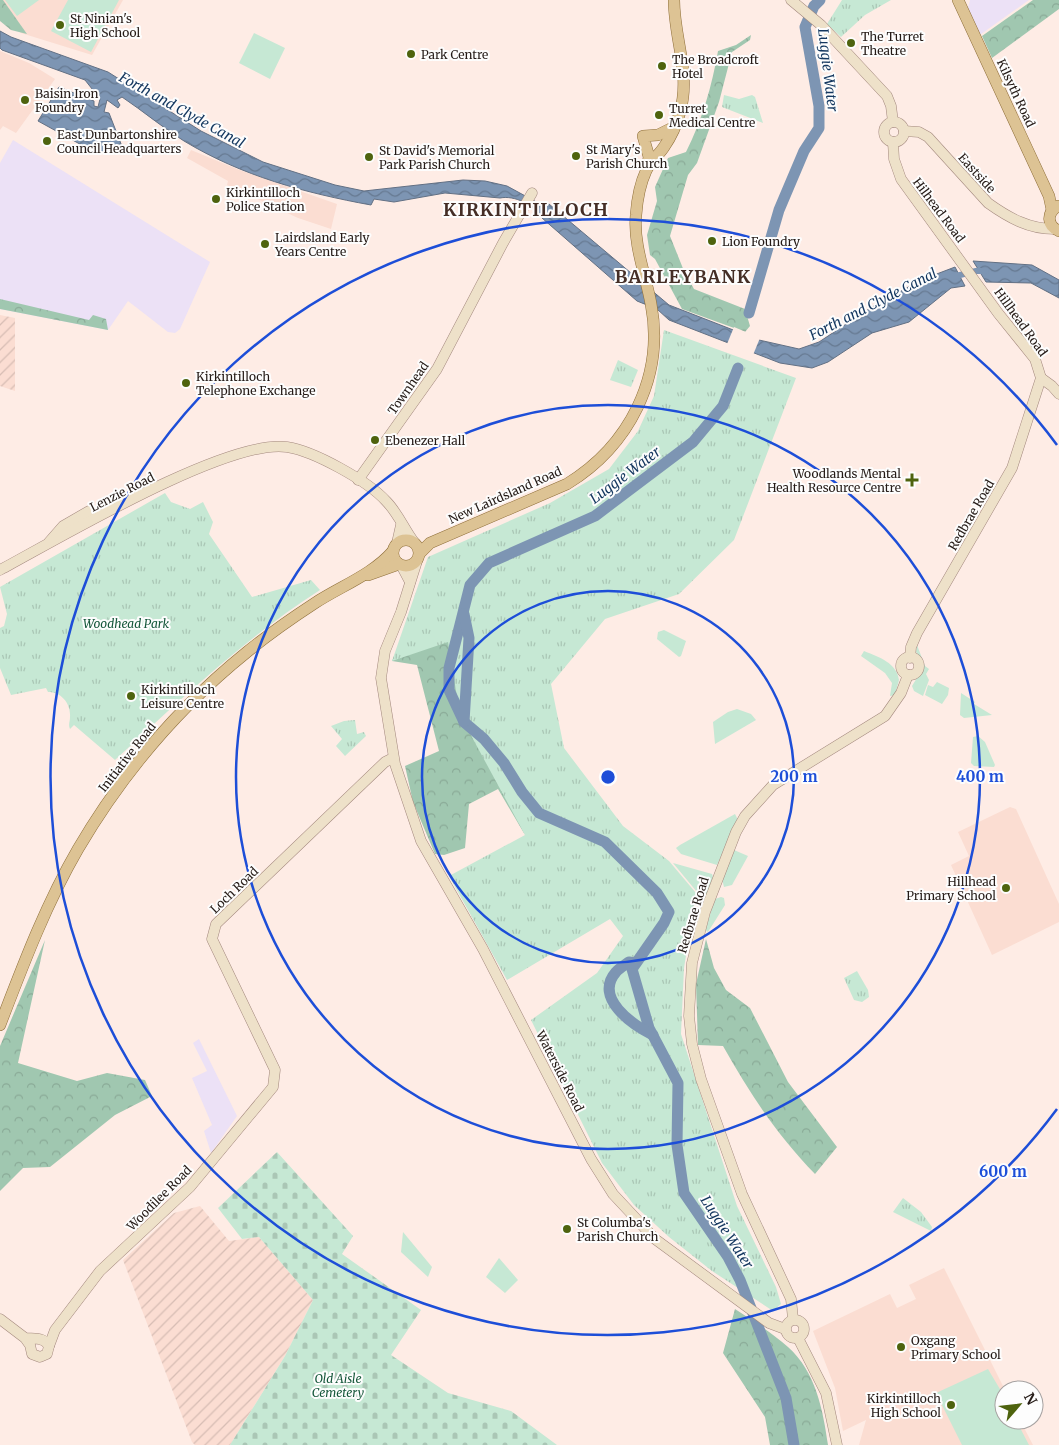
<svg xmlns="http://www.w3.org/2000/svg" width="1059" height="1445" font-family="Merriweather,serif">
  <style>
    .commercial { fill: #ece1f6 }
    .industrial { fill: url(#industrial-furrows) }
    .built { fill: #fbddd2 }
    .grass { fill: #c6e8d4 }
    .forest { fill: url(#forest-crowns) }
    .cemetery { fill: url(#cemetery-stones) }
    .park { fill: url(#park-tufts) }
    .water { fill: url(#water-waves); stroke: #627084 }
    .pier { fill: #feece5 }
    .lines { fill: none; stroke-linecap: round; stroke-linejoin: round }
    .canal { stroke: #7d95b3; stroke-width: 6 }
    .river { stroke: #7d95b3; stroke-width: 11 }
    .secondary-casing { stroke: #a3887e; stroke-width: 11 }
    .primary-casing { stroke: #8e6e39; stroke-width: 12 }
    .secondary { stroke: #eee1c9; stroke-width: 10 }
    .primary { stroke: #ddc394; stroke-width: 11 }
    .ring { fill: none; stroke: #1d4ed8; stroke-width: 2.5 }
    .poi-dot { fill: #4e630e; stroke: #fdfdfd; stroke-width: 2 }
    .labels { text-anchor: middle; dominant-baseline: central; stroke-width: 4; stroke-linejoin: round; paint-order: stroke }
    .poi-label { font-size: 12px; fill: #241a16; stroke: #fdfdfd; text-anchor: start }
    .street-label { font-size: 12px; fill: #241a16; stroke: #fdfdfd }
    .park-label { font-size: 12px; font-style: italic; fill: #15573a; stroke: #fdfdfd }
    .water-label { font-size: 14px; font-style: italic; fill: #14375f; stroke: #fdfdfd }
    .district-label { font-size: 18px; font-weight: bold; letter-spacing: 1px; fill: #452e26; stroke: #fdfdfd }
    .centre { fill: #1d4ed8; stroke: #fdfdfd; stroke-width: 2.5 }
    .ring-label { font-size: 15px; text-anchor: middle; font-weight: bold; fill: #1d4ed8; stroke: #fdfdfd; stroke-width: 4; stroke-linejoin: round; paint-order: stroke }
  </style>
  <defs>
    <pattern id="industrial-furrows" width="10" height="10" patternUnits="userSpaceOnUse" patternTransform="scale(1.25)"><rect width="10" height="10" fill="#fbddd2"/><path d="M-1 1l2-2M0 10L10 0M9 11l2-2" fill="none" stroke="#d7bdb4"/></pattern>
    <pattern id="forest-crowns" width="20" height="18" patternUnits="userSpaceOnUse" patternTransform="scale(1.25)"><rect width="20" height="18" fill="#a0c7b0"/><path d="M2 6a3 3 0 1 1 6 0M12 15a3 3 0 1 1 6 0" fill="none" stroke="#8aaa97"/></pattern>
    <pattern id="cemetery-stones" width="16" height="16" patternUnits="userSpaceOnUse" patternTransform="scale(1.25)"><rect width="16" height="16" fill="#c6e8d4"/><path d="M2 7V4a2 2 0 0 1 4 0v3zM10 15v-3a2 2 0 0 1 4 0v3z" fill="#aac6b5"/></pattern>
    <pattern id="park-tufts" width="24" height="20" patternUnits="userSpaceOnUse" patternTransform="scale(1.25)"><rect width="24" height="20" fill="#c6e8d4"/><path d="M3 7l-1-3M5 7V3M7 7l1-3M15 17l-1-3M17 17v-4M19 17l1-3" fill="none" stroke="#aac6b5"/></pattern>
    <pattern id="water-waves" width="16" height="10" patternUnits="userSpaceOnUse" patternTransform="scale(1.25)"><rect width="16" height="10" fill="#7d95b3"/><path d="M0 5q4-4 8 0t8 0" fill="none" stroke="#667991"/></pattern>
  </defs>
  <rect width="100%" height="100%" fill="#feece5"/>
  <g class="commercial">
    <path d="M970 0H1029L977 37 967 12Z"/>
    <path d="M13 140 210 262 180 329 175 333 168 332 128 301 108 330 0 309V163Z"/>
    <path d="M199 1039 237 1116 211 1153 204 1131 212 1125 192 1078 207 1071 193 1043Z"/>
  </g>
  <g class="industrial">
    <path d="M0 315 15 318V391L0 386Z"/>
    <path d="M200 1206 229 1241 259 1237 313 1300 285 1356 230 1445H195L192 1442 123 1260 174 1213Z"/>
  </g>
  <g class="built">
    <path d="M0 0H123L92 55 21 33 0 17Z"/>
    <path d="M0 51 29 63 55 79 16 133 3 126 0 130Z"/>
    <path d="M191 150 237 169 337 204 331 229 298 218 227 185 228 181 187 158Z"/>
    <path d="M1010 807 1016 809 1059 904V922L992 955 951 865 969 856 958 832Z"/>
    <path d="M944 1268 1005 1390 1004 1420H1020L1033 1445H859L866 1420 843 1431 835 1388 813 1331 890 1294 897 1308 916 1299 909 1285Z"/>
  </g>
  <g class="grass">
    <path d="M5 0H39L17 16Z"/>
    <path d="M68 0H119L91 52 51 31Z"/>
    <path d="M254 33 285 48 270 79 239 63Z"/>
    <path d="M664 630 686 641 681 656 679 657 657 639 658 632Z"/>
    <path d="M917 645 925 666 929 669 926 674 929 680 923 696 914 691 912 686 923 668 922 660 916 652Z"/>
    <path d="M864 651C879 657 897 663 899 680L895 695 890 696 892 683 885 673 861 656Z"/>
    <path d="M937 682 949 688 948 695 942 704 925 695 928 685 933 687Z"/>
    <path d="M961 693 975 702 974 704 992 715 964 718 960 715Z"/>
    <path d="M737 709 751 714 756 720 715 744 713 722 728 712Z"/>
    <path d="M978 736 985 742 995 765 994 767 974 766 971 763 973 737Z"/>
    <path d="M735 814 738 820 717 865 681 854 676 848 680 845Z"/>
    <path d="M734 850 748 856 732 885 724 887 722 879Z"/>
    <path d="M673 863 712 874 713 877 701 910 697 892Z"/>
    <path d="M721 897 724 898 725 905 708 932 705 930 715 899Z"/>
    <path d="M403 1232 432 1267 428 1277 401 1252Z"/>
    <path d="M499 1258 518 1280 505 1293 486 1277Z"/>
    <path d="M988 1369 1004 1396V1420H1016L1029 1445H962L936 1393Z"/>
  </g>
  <g class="forest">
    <path d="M0 0H3L27 34 11 30 0 21Z"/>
    <path d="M1033 0H1059V9L992 58 982 36Z"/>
    <path d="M751 35 750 40 732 52 719 102 697 163 688 175 670 236 684 271 694 289 745 309 750 326 745 332 682 309 655 259 650 255 647 235 657 201 655 187 668 158 686 152C702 120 712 86 718 51L736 45Z"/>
    <path d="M0 299 89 320 93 315 106 319 108 330 0 309Z"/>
    <path d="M427 575 525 835 498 789 469 804 465 848 444 855 435 854 413 802 405 766 439 751 417 665 392 661 414 612Z"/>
    <path d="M706 939 714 968 726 990 750 1008 788 1082 837 1147 815 1174C777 1135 750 1094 723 1046L698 1045 696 984Z"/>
    <path d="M45 940 18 1063 77 1081 107 1073 145 1080 152 1096 115 1115 50 1167 23 1168 0 1191V1046Z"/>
    <path d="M735 1309C753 1321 772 1333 788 1347 816 1372 823 1410 828 1445H770L765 1417 723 1353Z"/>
  </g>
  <path class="cemetery" d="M277 1152 353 1236 342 1254 421 1310 391 1355 448 1393 511 1411 557 1445H230L285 1356 313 1300 259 1237 242 1239 218 1208Z"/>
  <g class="park">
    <path d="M842 0H891L865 15 841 37 827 24Z"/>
    <path d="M724 95 739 99 752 95 755 97 763 123 722 107Z"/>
    <path d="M664 330 796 378 734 540 679 594 605 619 551 684 564 748 623 826 669 861 696 893 684 968 681 1034 737 1206 776 1287 781 1304 773 1311 712 1271 669 1237 634 1205 602 1163 531 1020 597 973 623 936 610 919 507 980 449 876 525 835 460 715 448 642 392 661 428 557 550 503 609 469 638 431 654 396Z"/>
    <path d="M618 360 638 370 631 387 610 380Z"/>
    <path d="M165 493 171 502 190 509 203 502 213 522 209 534 252 597 311 580 320 590C245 638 180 700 115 760L74 725 70 729C68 724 70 722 70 717 71 703 61 692 48 692L46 688 11 695 0 668V628L4 626 7 614 0 587Z"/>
    <path d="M355 720 357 734 364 732 366 736 345 756 336 746 342 739 331 726 344 721Z"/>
    <path d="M857 971 868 990 869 997 862 1002 854 1000 844 978Z"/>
    <path d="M903 1198 921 1212 932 1227 931 1231 893 1212Z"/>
  </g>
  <g class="water">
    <path d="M0 31 11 37 108 72 201 131 263 162 335 185 364 191 463 180 485 181 507 186 540 204H549L669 305 759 340 799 349 819 342 872 307 921 280 955 267 965 286 951 288 909 322 872 333 828 362 812 368 780 363 669 320 657 309 637 301 542 218C534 205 515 195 500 198L445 193 394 202 374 199 371 205C305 193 242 176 184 141 163 128 143 111 122 97L117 100 120 105 118 108 107 100 104 112 109 113 123 149 104 152 87 148 38 121 59 87 94 101V106L98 107 100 99 85 80 2 50 0 48Z"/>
    <path d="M973 261 1032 265 1059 280V298L1031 283 986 282Z"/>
  </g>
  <path class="pier" d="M734 327 760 338 753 355 727 344Z"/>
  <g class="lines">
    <path class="canal" d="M952 277 976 271H986"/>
    <g class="river">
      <path d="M749 313 779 210 804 151 819 128V106L805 27 814 6 820 0"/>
      <path d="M738 368 723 406 693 442 595 516 489 563 470 585 449 668V690L464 722 484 739 504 763 522 792 539 813 605 842 657 893 669 912 664 923 632 969 649 1028 678 1083 677 1145 684 1193 728 1257 740 1280 786 1398 794 1445"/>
      <path d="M464 614 469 638 464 722"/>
      <path d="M635 963 629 962C625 965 619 968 616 972 593 998 633 1025 653 1035"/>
    </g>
    <g class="secondary-casing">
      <g id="secondary">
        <path d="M791 0 821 25 887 96 891 106 893 122"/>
        <circle cx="894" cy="132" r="10"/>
        <path d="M904 131 919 132 928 137 988 203C1009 218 1029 229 1054 229"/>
        <path d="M893 142 894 159 901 179 998 313 1035 359 1041 378 1012 468 917 633 911 647 910 658"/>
        <path d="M1041 378 1052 386 1059 394"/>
        <path d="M358 480 437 369 503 243 532 193"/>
        <path d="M49 542 63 526 89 511"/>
        <path d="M397 543 401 525"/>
        <path d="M417 561 401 612 385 651 381 678 395 764 421 841 483 949 591 1159 613 1194 655 1239 769 1323 785 1329"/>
        <path d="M401 565 410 582"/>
        <path d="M0 570C58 539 228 438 287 447 314 451 368 481 386 501 398 513 404 529 414 542"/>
        <circle cx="910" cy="666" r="9"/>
        <path d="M0 1319 25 1338 30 1345 32 1354 40 1357 47 1354 49 1346C44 1337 35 1339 25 1338"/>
        <path d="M793 1319 791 1299 742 1194 701 1079 692 1044 689 1016 692 963 705 912 736 832 745 816 773 785 885 716 901 693 908 675"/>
        <circle cx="795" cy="1329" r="9"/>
        <path d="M798 1338 826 1393 837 1445"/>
        <path d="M49 1346 55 1330 100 1271 190 1187 273 1087 275 1070 212 939 216 924 385 762 393 758"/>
      </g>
    </g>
    <g class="primary-casing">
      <g id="primary">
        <path d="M958 0 1049 196 1052 210"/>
        <path d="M647 168 649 157 643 136 658 135 674 127"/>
        <path d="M1058 206C1046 213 1047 226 1059 231"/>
        <circle cx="406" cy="553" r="13"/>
        <path d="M420 553 430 543 567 484C629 446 665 377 651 304 646 276 633 244 636 215 637 201 640 184 646 171 650 161 659 155 664 147 671 137 677 124 680 112 691 73 674 39 674 0"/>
        <path d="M368 575 399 564"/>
        <path d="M0 1025C23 965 46 904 78 849 122 774 180 706 247 652 269 634 292 618 315 603 341 586 372 575 393 551"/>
      </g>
    </g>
    <use href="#secondary" class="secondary"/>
    <use href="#primary" class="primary"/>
  </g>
  <g class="ring">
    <circle cx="608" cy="777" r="186"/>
    <circle cx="608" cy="777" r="372"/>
    <path d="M1057 1109A558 558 0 1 1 1057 445"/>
  </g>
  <g class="poi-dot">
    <circle cx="60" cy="25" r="5"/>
    <circle cx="851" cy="43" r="5"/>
    <circle cx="411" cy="54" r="5"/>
    <circle cx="662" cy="66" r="5"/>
    <circle cx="25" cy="100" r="5"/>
    <circle cx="659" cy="115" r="5"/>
    <circle cx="47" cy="141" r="5"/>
    <circle cx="576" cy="156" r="5"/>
    <circle cx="369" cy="157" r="5"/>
    <circle cx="216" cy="199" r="5"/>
    <circle cx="712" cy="241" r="5"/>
    <circle cx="265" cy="244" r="5"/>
    <circle cx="186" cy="383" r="5"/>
    <circle cx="375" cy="440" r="5"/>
    <path d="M909.5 472.5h5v5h5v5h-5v5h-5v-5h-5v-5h5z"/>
    <circle cx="131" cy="696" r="5"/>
    <circle cx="1006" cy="888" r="5"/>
    <circle cx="567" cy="1229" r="5"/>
    <circle cx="901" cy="1347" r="5"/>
    <circle cx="951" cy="1405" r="5"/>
  </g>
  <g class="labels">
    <g class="poi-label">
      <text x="70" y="18">St Ninian's<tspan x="70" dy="14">High School</tspan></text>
      <text x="861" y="36">The Turret<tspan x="861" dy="14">Theatre</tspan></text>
      <text x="421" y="54">Park Centre</text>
      <text x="672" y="59">The Broadcroft<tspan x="672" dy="14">Hotel</tspan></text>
      <text x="35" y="93">Baisin Iron<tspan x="35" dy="14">Foundry</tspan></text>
      <text x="669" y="108">Turret<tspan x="669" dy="14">Medical Centre</tspan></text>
      <text x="57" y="134">East Dunbartonshire<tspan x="57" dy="14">Council Headquarters</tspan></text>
      <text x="586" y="149">St Mary's<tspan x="586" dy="14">Parish Church</tspan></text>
      <text x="379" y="150">St David's Memorial<tspan x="379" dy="14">Park Parish Church</tspan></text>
      <text x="226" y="192">Kirkintilloch<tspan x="226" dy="14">Police Station</tspan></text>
      <text x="275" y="237">Lairdsland Early<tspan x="275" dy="14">Years Centre</tspan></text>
      <text x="722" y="241">Lion Foundry</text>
      <text x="196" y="376">Kirkintilloch<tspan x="196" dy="14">Telephone Exchange</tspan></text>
      <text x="385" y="440">Ebenezer Hall</text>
      <text x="901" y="473" text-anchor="end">Woodlands Mental<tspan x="901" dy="14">Health Resource Centre</tspan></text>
      <text x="141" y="689">Kirkintilloch<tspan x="141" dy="14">Leisure Centre</tspan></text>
      <text x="996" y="881" text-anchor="end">Hillhead<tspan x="996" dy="14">Primary School</tspan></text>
      <text x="577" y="1222">St Columba's<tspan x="577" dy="14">Parish Church</tspan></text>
      <text x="911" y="1340">Oxgang<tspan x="911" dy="14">Primary School</tspan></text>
      <text x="941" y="1398" text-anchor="end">Kirkintilloch<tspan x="941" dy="14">High School</tspan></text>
    </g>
    <g class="street-label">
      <text transform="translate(1016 93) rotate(65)">Kilsyth Road</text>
      <text transform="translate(977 173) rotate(48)">Eastside</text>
      <text transform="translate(939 210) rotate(53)">Hilhead Road</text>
      <text transform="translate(1021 322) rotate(54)">Hillhead Road</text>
      <text transform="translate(408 388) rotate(-55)">Townhead</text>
      <text transform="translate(122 492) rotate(-27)">Lenzie Road</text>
      <text transform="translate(505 495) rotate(-24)">New Lairdsland Road</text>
      <text transform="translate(971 515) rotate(-60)">Redbrae Road</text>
      <text transform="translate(127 757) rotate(-52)">Initiative Road</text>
      <text transform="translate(234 890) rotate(-44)">Loch Road</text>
      <text transform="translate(693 915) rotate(-73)">Redbrae Road</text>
      <text transform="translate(560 1071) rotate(63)">Waterside Road</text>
      <text transform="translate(159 1198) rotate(-45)">Woodilee Road</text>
    </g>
    <g class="park-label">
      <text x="126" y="623">Woodhead Park</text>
      <text x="338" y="1378">Old Aisle<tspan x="338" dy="14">Cemetery</tspan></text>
    </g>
    <g class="water-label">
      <text transform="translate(828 70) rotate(83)">Luggie Water</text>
      <text transform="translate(182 110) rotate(29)">Forth and Clyde Canal</text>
      <text transform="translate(873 304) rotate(-27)">Forth and Clyde Canal</text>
      <text transform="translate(625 475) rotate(-37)">Luggie Water</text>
      <text transform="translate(727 1232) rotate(57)">Luggie Water</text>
    </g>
    <g class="district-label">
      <text x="526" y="209">KIRKINTILLOCH</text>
      <text x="683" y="276">BARLEYBANK</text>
    </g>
  </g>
  <circle cx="608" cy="777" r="8" class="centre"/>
  <g class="ring-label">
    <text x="794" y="782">200 m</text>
    <text x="980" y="782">400 m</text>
    <text x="1003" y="1177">600 m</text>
  </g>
  <g transform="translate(1019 1405) rotate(62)"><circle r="24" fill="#fdfdfd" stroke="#a6a2a1"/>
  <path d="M0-4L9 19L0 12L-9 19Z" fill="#4e630e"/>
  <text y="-8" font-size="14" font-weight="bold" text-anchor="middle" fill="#241a16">N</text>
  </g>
</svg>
